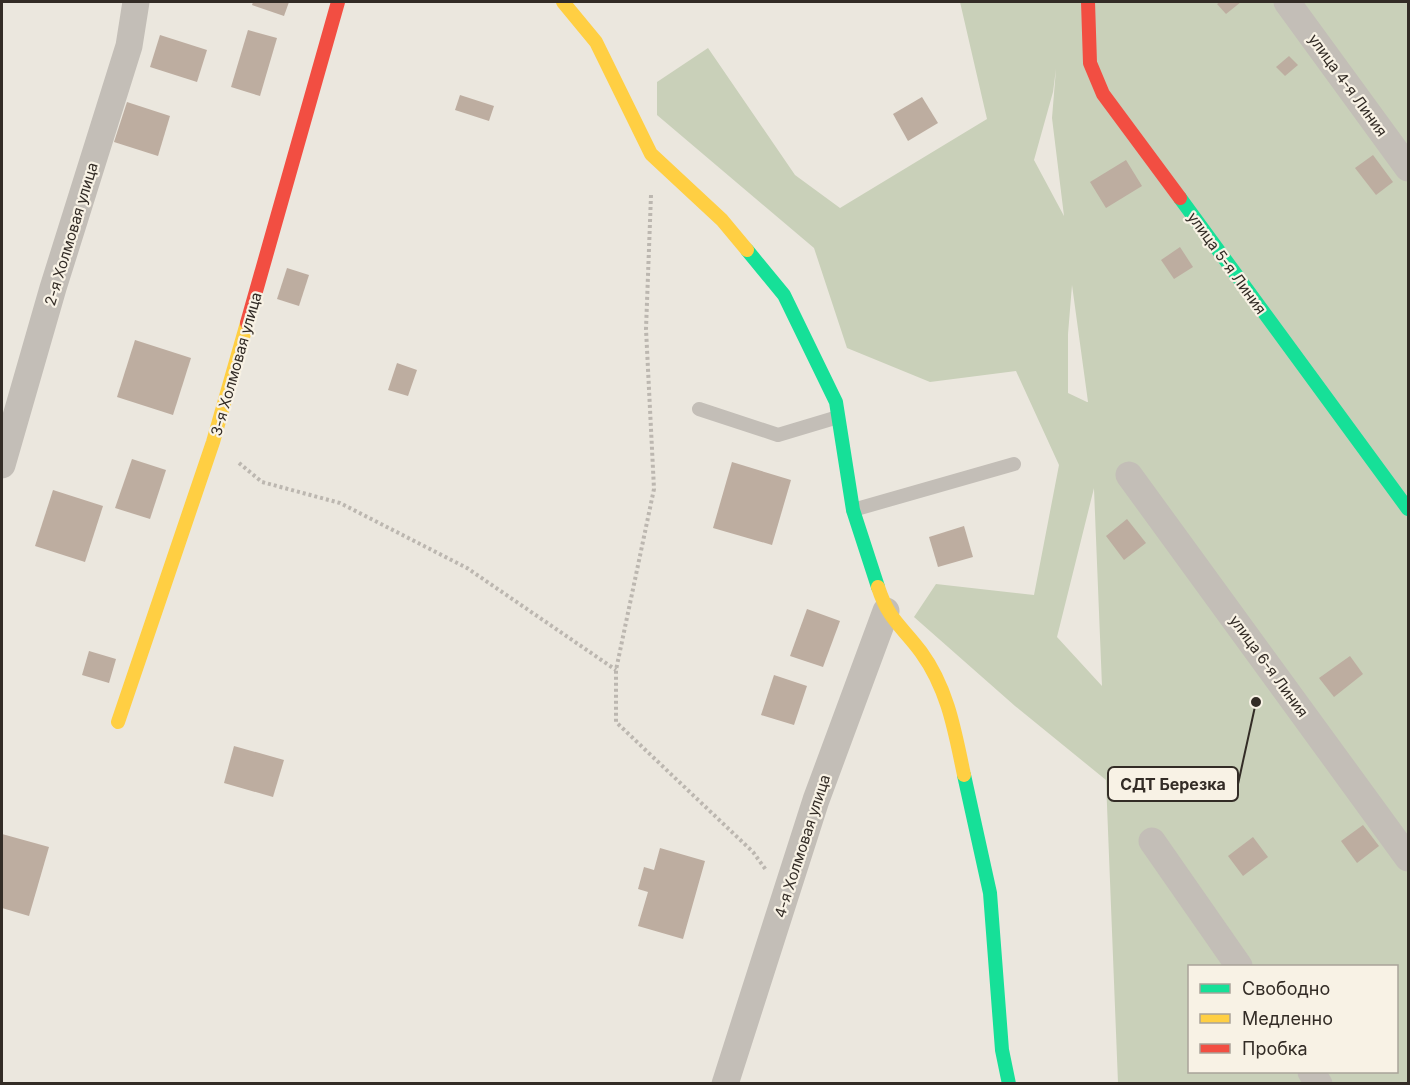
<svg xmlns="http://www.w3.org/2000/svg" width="1410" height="1085" font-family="Inter,sans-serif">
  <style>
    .green { fill: #c9d0b9; fill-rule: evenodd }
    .building { fill: #bdada0 }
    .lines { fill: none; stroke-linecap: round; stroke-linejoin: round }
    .path { stroke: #bcb7b0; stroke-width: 4; stroke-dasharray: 3 3; stroke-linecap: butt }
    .lane { stroke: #c3beb7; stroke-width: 14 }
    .street { stroke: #c3beb7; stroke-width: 27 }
    .fast { stroke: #16e098; stroke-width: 14 }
    .slow { stroke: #ffcf43; stroke-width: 14 }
    .jam { stroke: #f24e42; stroke-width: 14 }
    .labels { text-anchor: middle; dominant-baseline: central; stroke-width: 4.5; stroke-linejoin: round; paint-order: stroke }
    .street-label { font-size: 15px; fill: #332c26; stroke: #f8f2e5 }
    .leader { fill: none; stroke: #332c26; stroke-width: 2 }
    .callout-dot { fill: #332c26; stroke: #f8f2e5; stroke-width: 2 }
    .callout { fill: #f8f2e5; stroke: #332c26; stroke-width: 2 }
    .callout-label { font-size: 16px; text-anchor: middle; font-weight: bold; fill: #332c26 }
  </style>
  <rect width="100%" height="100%" fill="#ebe7de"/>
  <path class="green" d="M960 2H1408V1083H1118L1106 780 1015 706 914 617 936 584 1034 595 1059 465 1016 371 930 382 847 348 814 248 657 115V82L708 48 795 175 840 208 987 119ZM1056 69 1052 118 1064 216 1034 160 1053 92ZM1072 285 1088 402H1087L1068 393V334ZM1094 488V489L1102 686 1057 637ZM1190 966H1396V1072H1190Z"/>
  <g class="building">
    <path d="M253 2H289L284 16 252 5Z"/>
    <path d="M1220 2H1241L1226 14 1217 4Z"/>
    <path d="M248 30 277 38 260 96 231 87Z"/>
    <path d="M160 35 207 50 197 82 150 67Z"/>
    <path d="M1289 56 1298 65 1285 76 1276 67Z"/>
    <path d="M460 95 494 106 489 121 455 110Z"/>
    <path d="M922 97 938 123 908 141 893 114Z"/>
    <path d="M127 102 170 116 158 156 114 142Z"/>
    <path d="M1373 155 1393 182 1376 195 1355 168Z"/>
    <path d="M1126 160 1142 186 1106 208 1090 182Z"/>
    <path d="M1180 247 1193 267 1174 279 1161 260Z"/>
    <path d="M287 268 309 275 299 306 277 299Z"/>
    <path d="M135 340 191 358 173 415 117 397Z"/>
    <path d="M397 363 417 370 408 396 388 390Z"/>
    <path d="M132 459 166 470 150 519 115 508Z"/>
    <path d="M732 462 791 480 772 545 713 528Z"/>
    <path d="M53 490 103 506 85 562 35 546Z"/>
    <path d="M1127 519 1146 543 1124 560 1106 536Z"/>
    <path d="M964 526 973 557 938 567 929 537Z"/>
    <path d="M807 609 840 621 823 667 790 656Z"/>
    <path d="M89 651 116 659 109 683 82 675Z"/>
    <path d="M1350 656 1363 674 1334 697 1319 678Z"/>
    <path d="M774 675 807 686 794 725 761 715Z"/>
    <path d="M234 746 284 760 273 797 224 783Z"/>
    <path d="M1363 825 1379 846 1357 863 1341 841Z"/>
    <path d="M2 834 49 847 29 916 2 908Z"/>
    <path d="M1253 837 1268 857 1243 876 1228 856Z"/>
    <path d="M660 848 705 861 683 939 638 926 648 892 638 889 644 867 654 870Z"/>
  </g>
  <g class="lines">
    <g class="path">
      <path d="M651 195 646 329 654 489 616 670V722L753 852 766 870"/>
      <path d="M239 463 262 482 340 503 467 568 616 670"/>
    </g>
    <g class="lane">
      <path d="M699 409 778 435 838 417"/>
      <path d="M853 510 1014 464"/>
    </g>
    <g class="street">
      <path d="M1287 2 1408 168"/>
      <path d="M2 465 53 288 129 46 136 2"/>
      <path d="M1129 475 1408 858"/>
      <path d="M1152 841 1239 966"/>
      <path d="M1311 1072 1319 1084"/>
      <path d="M725 1084 816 800 886 611"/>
    </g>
    <g class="fast">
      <path d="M1180 198 1408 509"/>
      <path d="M747 250 784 295 836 402 853 510 878 587"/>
      <path d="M964 775 990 893 1002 1050 1009 1084"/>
    </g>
    <g class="slow">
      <path d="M563 2 596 42 651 154 722 220 747 250"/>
      <path d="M878 587C889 621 902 626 921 652 948 689 955 732 964 775"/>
      <path d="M118 722 213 442 247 323"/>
    </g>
    <g class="jam">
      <path d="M1088 2 1090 63 1103 94 1180 198"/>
      <path d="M247 323 338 2"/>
    </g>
  </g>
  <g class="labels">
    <g class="street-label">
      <text transform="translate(1348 85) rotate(54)">улица 4-я Линия</text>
      <text transform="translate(71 234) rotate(-73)">2-я Холмовая улица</text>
      <text transform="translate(1227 263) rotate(54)">улица 5-я Линия</text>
      <text transform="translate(236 364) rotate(-74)">3-я Холмовая улица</text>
      <text transform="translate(1269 666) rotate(54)">улица 6-я Линия</text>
      <text transform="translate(802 846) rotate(-72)">4-я Холмовая улица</text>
    </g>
  </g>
  <path class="leader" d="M1256 702L1238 784"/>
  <circle class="callout-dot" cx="1256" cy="702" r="6"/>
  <rect class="callout" x="1108" y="767" width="130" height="34" rx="6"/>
  <g class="callout-label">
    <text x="1173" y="790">СДТ Березка</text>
  </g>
  <rect width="1410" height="1085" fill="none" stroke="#332c26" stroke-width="6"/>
  <rect x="1188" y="965" width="210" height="108" fill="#f8f2e5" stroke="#a9a399" stroke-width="1.5"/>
  <rect x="1200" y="984" width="30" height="9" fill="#16e098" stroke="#a9a399" stroke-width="1.5"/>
  <text x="1242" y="995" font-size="18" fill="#332c26">Свободно</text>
  <rect x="1200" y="1014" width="30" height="9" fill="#ffcf43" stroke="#a9a399" stroke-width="1.5"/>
  <text x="1242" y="1025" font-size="18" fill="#332c26">Медленно</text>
  <rect x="1200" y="1044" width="30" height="9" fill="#f24e42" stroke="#a9a399" stroke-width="1.5"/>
  <text x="1242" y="1055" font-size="18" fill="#332c26">Пробка</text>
</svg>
